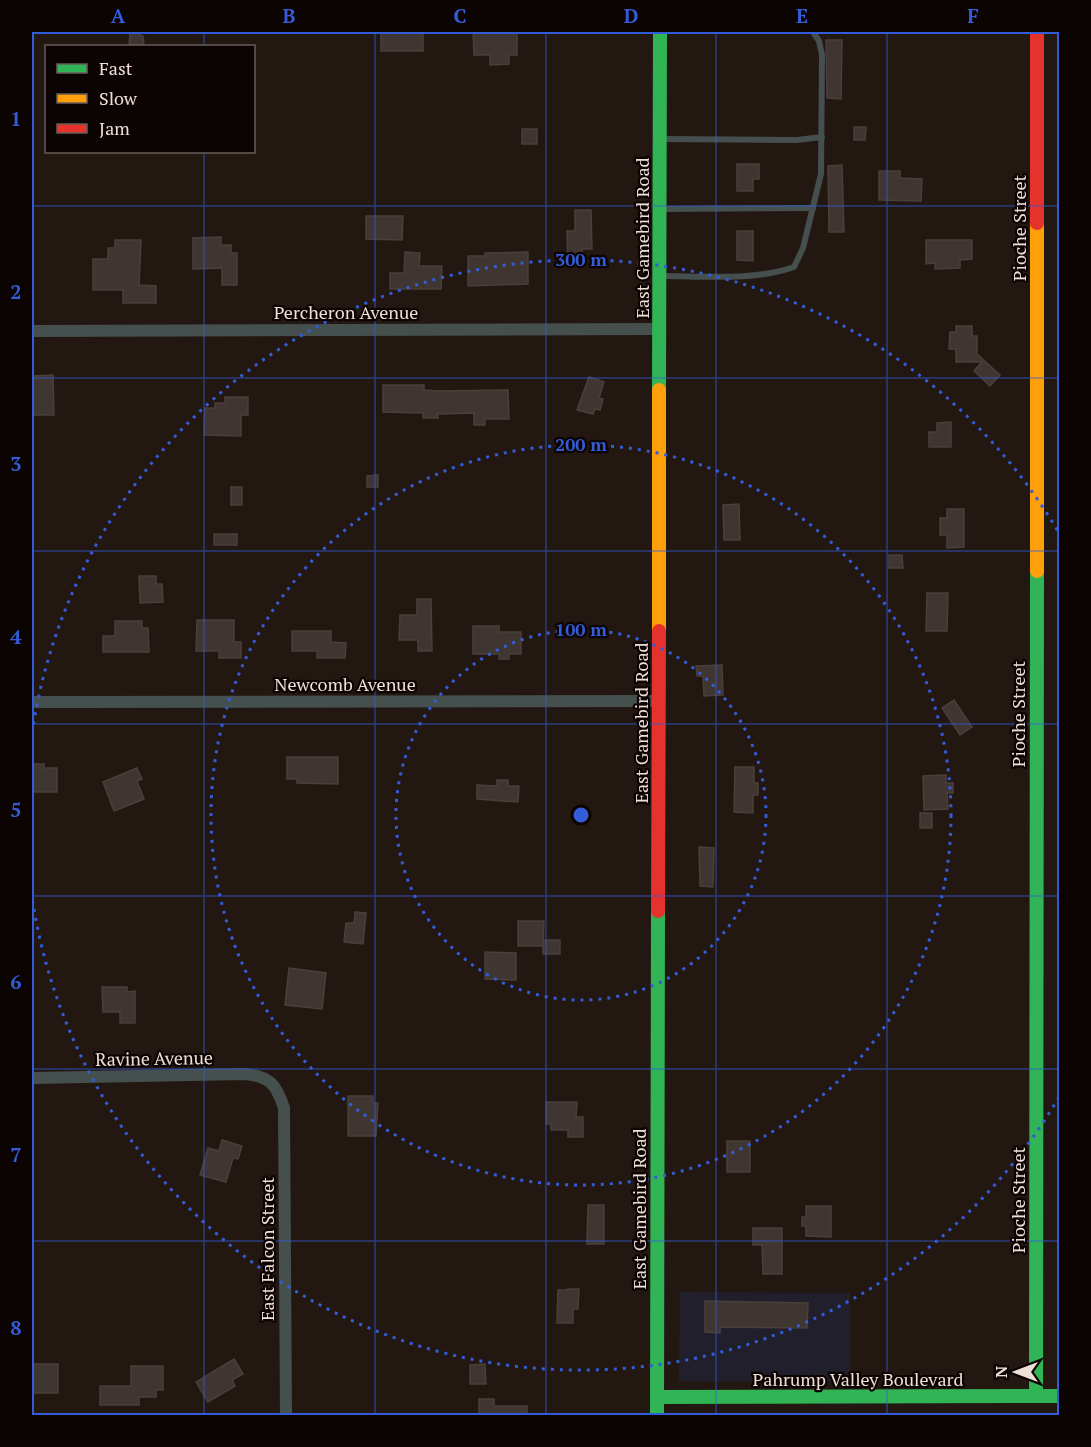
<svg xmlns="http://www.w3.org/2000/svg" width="1091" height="1447" font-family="'PT Serif',serif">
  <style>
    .commercial { fill: #221f2c }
    .building { fill: #403631; stroke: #4b3f3b; stroke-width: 1.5 }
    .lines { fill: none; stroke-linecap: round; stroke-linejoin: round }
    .lane { stroke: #45504e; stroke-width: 6 }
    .street { stroke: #45504e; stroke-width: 12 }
    .fast { stroke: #30b455; stroke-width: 14 }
    .slow { stroke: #ff9f0a; stroke-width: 14 }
    .jam { stroke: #e5322d; stroke-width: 14 }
    .grid { fill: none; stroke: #325cd8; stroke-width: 1.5; stroke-opacity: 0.55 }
    .ring { fill: none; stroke: #325cd8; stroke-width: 3; stroke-dasharray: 3 6 }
    .labels { text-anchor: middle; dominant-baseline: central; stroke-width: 4.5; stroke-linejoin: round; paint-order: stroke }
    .street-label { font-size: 18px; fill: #efdfd8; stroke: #0c0402 }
    .centre { fill: #325cd8; stroke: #0c0402; stroke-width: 3 }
    .ring-label { font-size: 18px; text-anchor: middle; font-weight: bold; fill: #325cd8; stroke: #0c0402; stroke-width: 4.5; stroke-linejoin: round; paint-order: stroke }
    .neatline { fill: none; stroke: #325cd8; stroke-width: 2 }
    .grid-label { font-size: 20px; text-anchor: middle; font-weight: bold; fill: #325cd8 }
  </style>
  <rect width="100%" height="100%" fill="#231711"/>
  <path class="commercial" d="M680 1292 850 1293V1382L679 1381Z"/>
  <g class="building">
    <path d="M130 32H140V36H143L144 46H129Z"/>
    <rect x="381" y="32" width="42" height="19"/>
    <path d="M473 32H517V55H509V64L490 65V55H474Z"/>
    <path d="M826 40H842L841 99 827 98Z"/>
    <path d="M854 127H866L865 140H854Z"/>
    <rect x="522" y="129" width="15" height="15"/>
    <path d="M737 164H759V179H753V191H737Z"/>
    <path d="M842 165 844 232H829L828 166Z"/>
    <path d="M879 171H900V178L922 179 921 201 879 200Z"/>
    <path d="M575 210H591L592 249H582V262H568L567 231H575Z"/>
    <path d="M366 216H403L402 240 366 239Z"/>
    <path d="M737 231H753V261L737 260Z"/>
    <path d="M221 237V245H231V253H237V285H222V268L193 269V238Z"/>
    <path d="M115 240H141L139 285 156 286V303H123V290H93V259H108V248H115Z"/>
    <path d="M926 240H972V259L960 260V268L935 269V263L926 264Z"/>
    <path d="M405 252 420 253 419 266H442L441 289H390V273H404Z"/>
    <path d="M528 252V284L468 286V256H485V253Z"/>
    <path d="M956 326H972V336H977V354L1000 375 990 386 974 371 982 362H956V349H949L950 332H956Z"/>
    <path d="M53 375 54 415H32V376Z"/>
    <path d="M589 377 604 382 599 398 603 399 600 410 595 409 593 414 577 410Z"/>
    <path d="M383 385H424V390L438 391 508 390 509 419H485V425H474V413L438 414V418H423V413L383 412Z"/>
    <path d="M225 397H248V415H241V436L204 435 205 408H215V403H225Z"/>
    <path d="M951 422V447H929V432H937V423Z"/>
    <path d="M378 475V487H367V476Z"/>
    <rect x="231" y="487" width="11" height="18"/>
    <path d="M739 504 740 540H724L723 505Z"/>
    <path d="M947 509H964V547L947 548V535H940V518H947Z"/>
    <rect x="214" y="534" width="23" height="11"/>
    <path d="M889 555H902L903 568H889Z"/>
    <path d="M139 576H156V584H162L163 602 140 603Z"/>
    <path d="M927 593H948L947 631H926Z"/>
    <path d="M417 599H431L432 651H418V640H399L400 615H417Z"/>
    <path d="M197 620H234V642H241V658H219V651H196Z"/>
    <path d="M115 621H142V628H148L149 652H103V636H115Z"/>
    <path d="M473 626H499V632H521V654H509V659H499V654H473Z"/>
    <path d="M292 631H331V642L346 643 345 658H317V651H292Z"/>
    <path d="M722 665 723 695 704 696 703 676H697L696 666Z"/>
    <path d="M954 700 972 727 960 735 942 708Z"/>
    <path d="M287 757H338V784L297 783V779H287Z"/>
    <path d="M32 764H44V768H57V792H32Z"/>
    <path d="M735 767H754V783H758V795H753V813L734 812Z"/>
    <path d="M137 768 142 779 137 781 144 799 114 811 103 782Z"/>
    <path d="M946 775V783H953V793H947L948 809 924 810 923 776Z"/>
    <path d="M497 780H508V786H519L518 802 477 799V785L497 786Z"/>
    <rect x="920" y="813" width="12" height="15"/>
    <path d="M699 847 714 848 713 887 700 886Z"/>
    <path d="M355 912 366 913 363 944 344 942 346 923H354Z"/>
    <path d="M518 921H544L543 946H518Z"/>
    <rect x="543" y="940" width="17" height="14"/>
    <path d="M485 952 516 953V980L485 979Z"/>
    <path d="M289 968 326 973 322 1009 285 1005Z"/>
    <path d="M102 987H127V992L135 991V1023H120V1012H103Z"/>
    <path d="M348 1096H373V1103H378L376 1136H348Z"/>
    <path d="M546 1102H577L576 1117H583V1137H568V1130H551V1124H546Z"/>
    <path d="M222 1140 242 1146 238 1159 233 1158 226 1182 200 1175 208 1148 219 1151Z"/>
    <rect x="727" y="1141" width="23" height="31"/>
    <path d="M588 1205H604V1244H587Z"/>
    <path d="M806 1206H831V1237L806 1236V1226H802V1217H806Z"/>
    <path d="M753 1228H782V1274H763L762 1245H753Z"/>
    <path d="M568 1289H579L578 1309H573V1323H557L558 1290H568Z"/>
    <path d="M705 1301 808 1303 807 1328 720 1327V1333L705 1332Z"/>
    <path d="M234 1359 243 1374 232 1380 235 1386 208 1402 196 1382Z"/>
    <rect x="32" y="1364" width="26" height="29"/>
    <path d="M485 1364 486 1384H470V1365Z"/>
    <path d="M131 1366H163V1390H156V1397H139V1405H100V1386H131Z"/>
    <path d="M479 1399H494V1406H527V1416H479Z"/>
  </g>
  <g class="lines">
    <g class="lane">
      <path d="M661 139 797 140 822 137"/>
      <path d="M661 209 813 208"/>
      <path d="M661 276C703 276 755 281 794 267L803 248 821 174 822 55 819 41 813 32"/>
    </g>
    <g class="street">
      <path d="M32 331 660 329"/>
      <path d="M32 702 659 701"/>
      <path d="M32 1078 244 1074C270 1076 276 1084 284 1108L286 1416"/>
    </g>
    <g class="fast">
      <path d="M659 390 660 32"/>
      <path d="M1036 1396 1037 571"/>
      <path d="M657 1397 1060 1396"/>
      <path d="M657 1416 658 911"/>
    </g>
    <g class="slow">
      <path d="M1037 571V223"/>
      <path d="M659 631V390"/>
    </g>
    <g class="jam">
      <path d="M1037 223V32"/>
      <path d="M658 911 659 631"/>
    </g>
  </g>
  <path class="grid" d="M204 32V46M375 32V1416M546 32V1416M716 32V1416M887 32V1416M204 152V1416M32 206H1060M32 378H1060M32 551H1060M32 724H1060M32 896H1060M32 1069H1060M32 1241H1060"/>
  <g class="ring">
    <circle cx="581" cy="815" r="185"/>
    <circle cx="581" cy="815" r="370"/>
    <path d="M1059 1097A555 555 0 0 1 32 897M32 733A555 555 0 0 1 1059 533"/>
  </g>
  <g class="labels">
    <g class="street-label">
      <text transform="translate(1019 228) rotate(-90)">Pioche Street</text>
      <text transform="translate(642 238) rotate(-90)">East Gamebird Road</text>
      <text x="346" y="312">Percheron Avenue</text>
      <text x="345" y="684">Newcomb Avenue</text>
      <text transform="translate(1018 714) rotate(-90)">Pioche Street</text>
      <text transform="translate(641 723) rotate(-90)">East Gamebird Road</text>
      <text transform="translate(154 1058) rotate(-1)">Ravine Avenue</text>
      <text transform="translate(1018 1200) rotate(-90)">Pioche Street</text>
      <text transform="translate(639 1209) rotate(-90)">East Gamebird Road</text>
      <text transform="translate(267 1249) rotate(-90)">East Falcon Street</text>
      <text x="858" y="1379">Pahrump Valley Boulevard</text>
    </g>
  </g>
  <circle cx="581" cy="815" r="9" class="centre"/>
  <g class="ring-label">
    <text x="581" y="266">300 m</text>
    <text x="581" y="451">200 m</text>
    <text x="581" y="636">100 m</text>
  </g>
  <rect width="1091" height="1447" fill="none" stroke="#0c0402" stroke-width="66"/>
  <rect x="45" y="45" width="210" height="108" fill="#0c0402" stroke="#675c58" stroke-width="1.5"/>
  <rect x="57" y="64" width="30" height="9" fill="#30b455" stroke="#675c58" stroke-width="1.5"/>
  <text x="99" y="75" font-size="18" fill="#efdfd8">Fast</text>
  <rect x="57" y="94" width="30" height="9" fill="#ff9f0a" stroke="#675c58" stroke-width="1.5"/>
  <text x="99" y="105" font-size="18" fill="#efdfd8">Slow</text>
  <rect x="57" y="124" width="30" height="9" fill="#e5322d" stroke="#675c58" stroke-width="1.5"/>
  <text x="99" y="135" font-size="18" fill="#efdfd8">Jam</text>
  <g transform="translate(1016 1372) rotate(270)" stroke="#0c0402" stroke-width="4.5" paint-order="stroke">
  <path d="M0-4.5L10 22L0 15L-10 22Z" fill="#efdfd8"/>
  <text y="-9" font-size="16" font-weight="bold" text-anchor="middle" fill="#efdfd8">N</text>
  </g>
  <rect x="33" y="33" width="1025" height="1381" class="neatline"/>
  <g class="grid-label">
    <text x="118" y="23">A</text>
    <text x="289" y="23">B</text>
    <text x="460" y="23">C</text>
    <text x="631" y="23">D</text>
    <text x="802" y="23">E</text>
    <text x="973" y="23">F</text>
    <text x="16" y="126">1</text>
    <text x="16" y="299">2</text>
    <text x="16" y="471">3</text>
    <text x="16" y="644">4</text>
    <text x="16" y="817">5</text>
    <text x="16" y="989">6</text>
    <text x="16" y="1162">7</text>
    <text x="16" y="1335">8</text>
  </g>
</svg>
